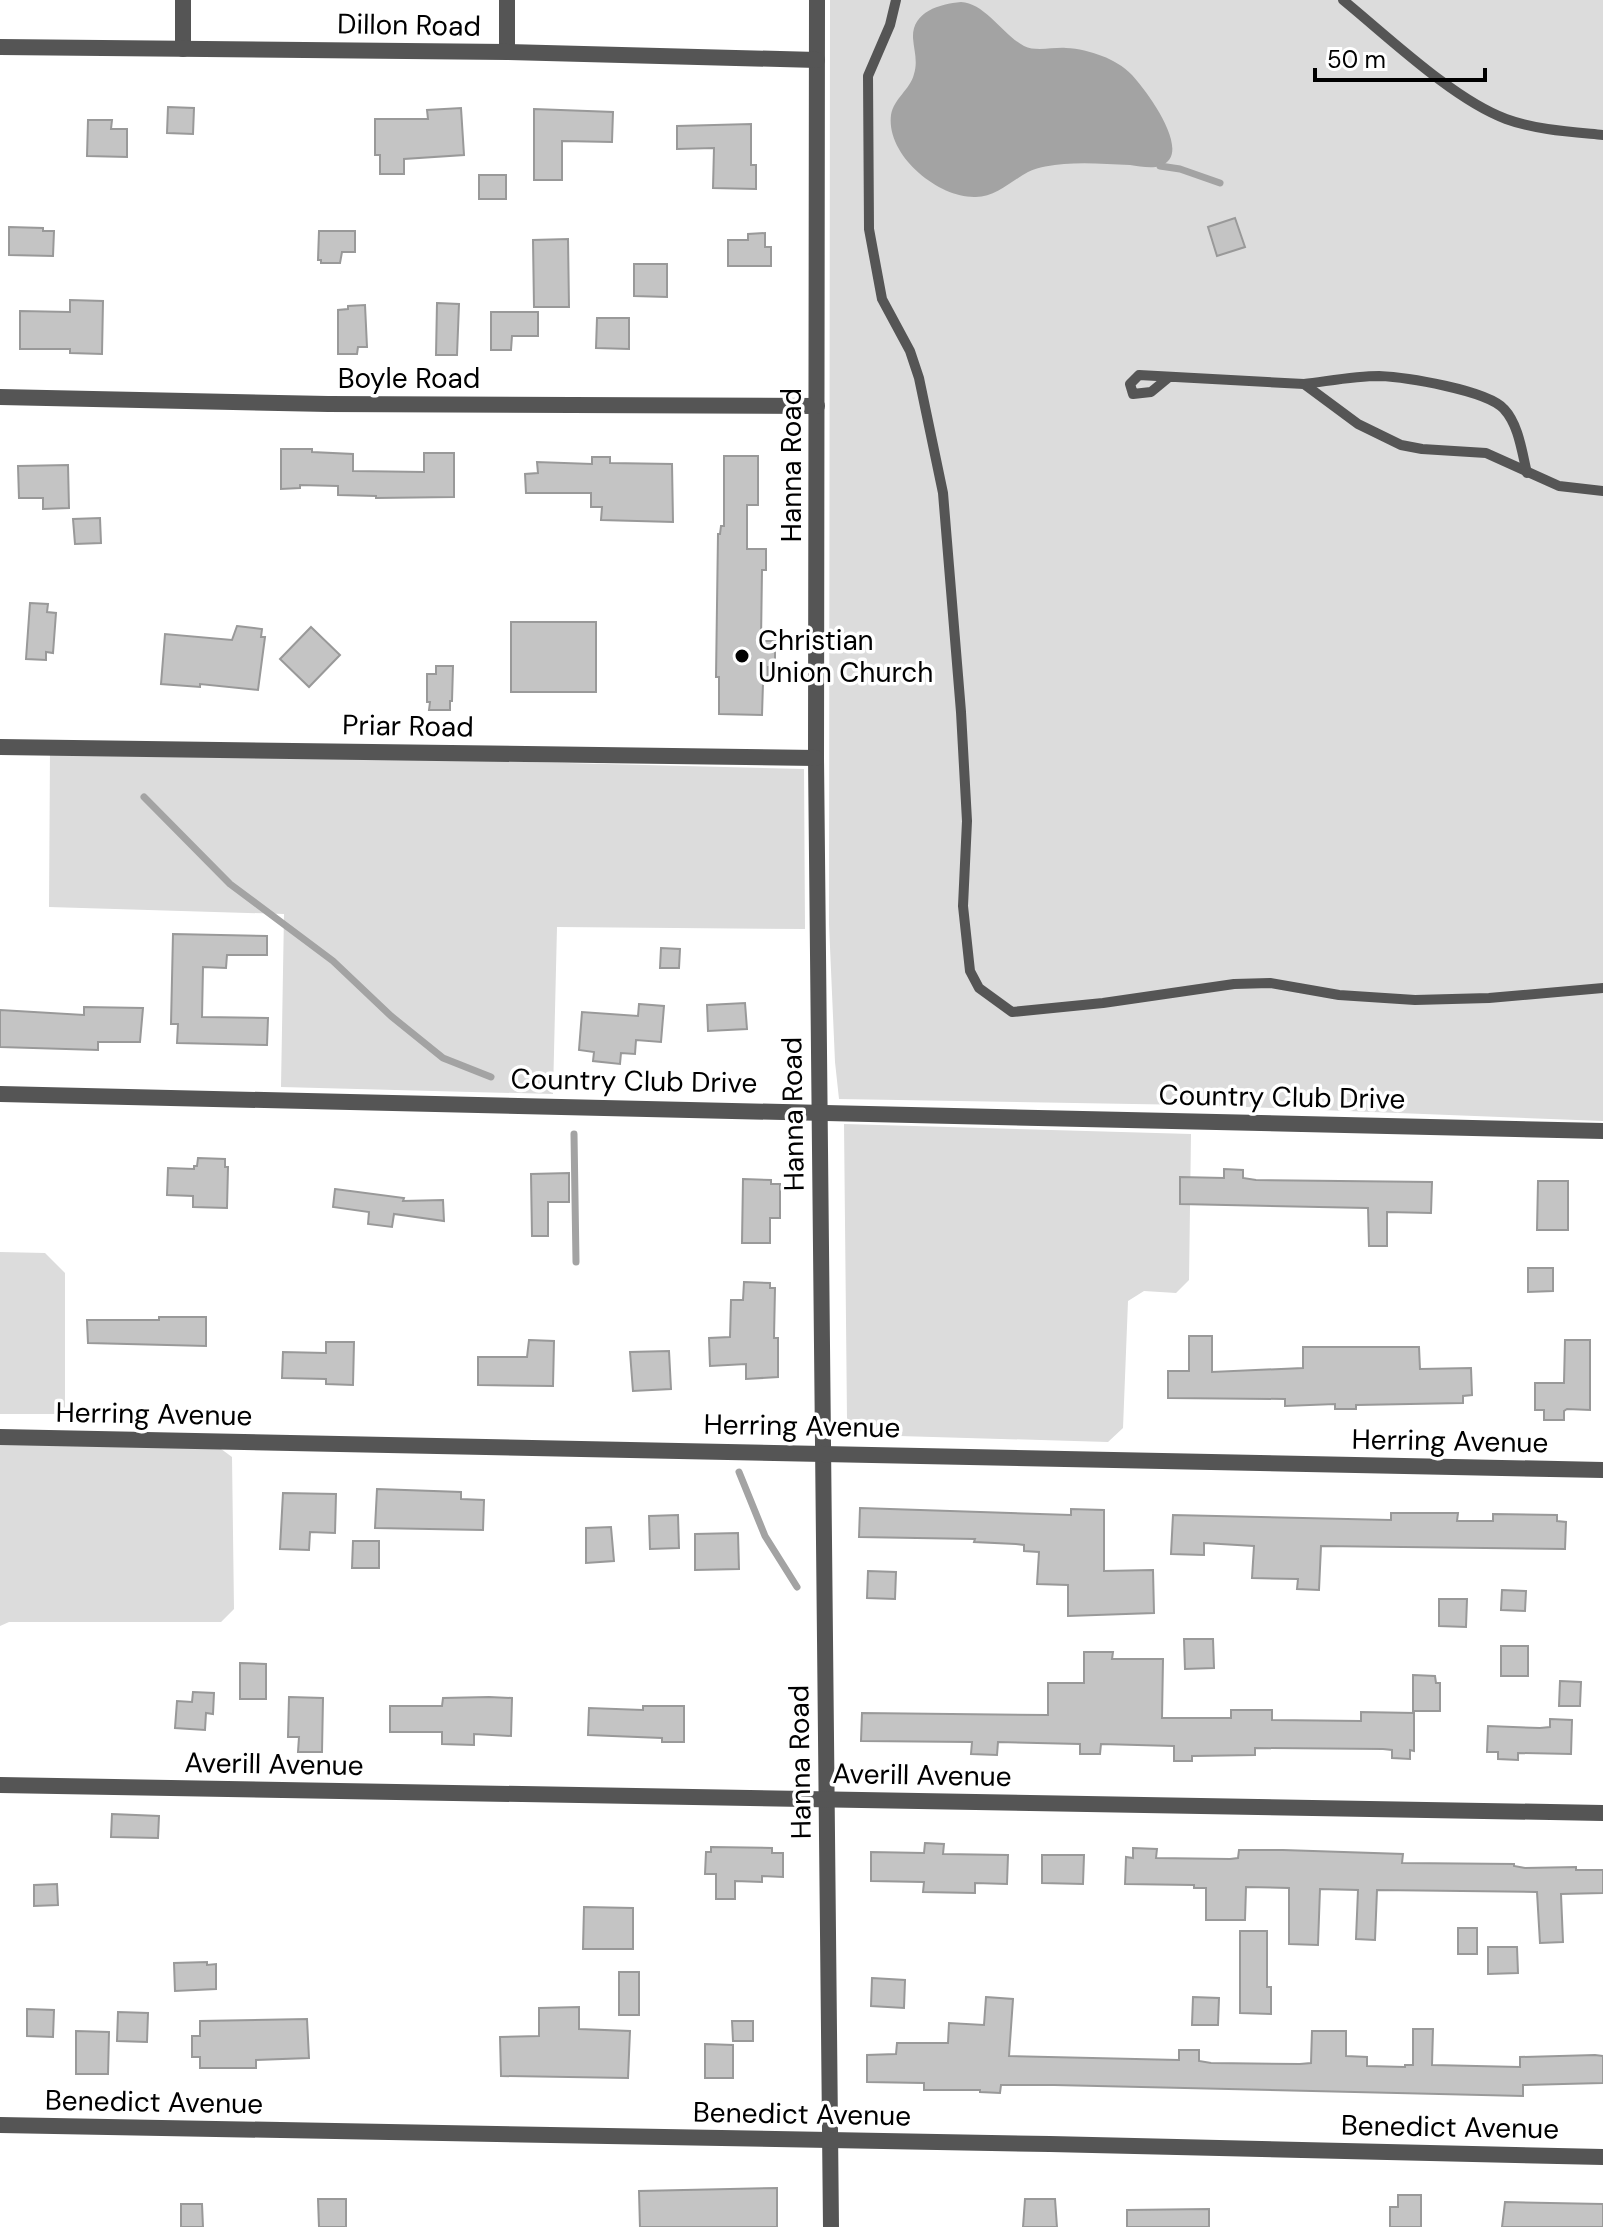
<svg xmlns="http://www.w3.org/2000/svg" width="1603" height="2227" font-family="'DM Sans',sans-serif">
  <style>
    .green { fill: #dcdcdc }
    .water { fill: #a3a3a3 }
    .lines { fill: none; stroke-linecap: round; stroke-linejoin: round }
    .stream { stroke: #a3a3a3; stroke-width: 7 }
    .building { fill: #c4c4c4; stroke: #999; stroke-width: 2 }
    .lane { stroke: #555; stroke-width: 10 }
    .street { stroke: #555; stroke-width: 16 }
    .poi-dot { fill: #000; stroke: #fff; stroke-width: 3 }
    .labels { text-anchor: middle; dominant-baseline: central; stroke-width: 7; stroke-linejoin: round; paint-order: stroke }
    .street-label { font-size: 28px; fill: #000; stroke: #fff }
    .poi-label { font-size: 28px; fill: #000; stroke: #fff; text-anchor: start }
  </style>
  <rect width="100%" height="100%" fill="#fff"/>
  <g class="green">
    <path d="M830 0H1603V1121L1192 1105 839 1099 835 1062 829 924Z"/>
    <path d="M50 750 804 769 805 929 557 927 553 1094 281 1087 284 914 49 907Z"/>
    <path d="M844 1124 1191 1134 1189 1280 1176 1293 1144 1291 1128 1301 1123 1428 1108 1442 865 1435 847 1419Z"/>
    <path d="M0 1252 45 1253 65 1273V1414H0Z"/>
    <path d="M0 1441 217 1446 232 1457 234 1609 221 1622H9L0 1626Z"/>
  </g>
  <path class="water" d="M961 2C985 3 1003 35 1024 46 1036 52 1053 47 1066 48 1078 48 1091 52 1102 56 1113 60 1123 66 1132 75 1146 90 1195 155 1160 166 1151 169 1139 166 1130 165 1108 164 1085 162 1064 164 1052 165 1038 167 1028 172 1011 181 995 198 974 197 937 197 886 155 891 115 894 98 910 90 914 74 918 61 914 51 913 38 912 12 939 4 961 2Z"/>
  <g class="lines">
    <g class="stream">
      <path d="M1160 166 1180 169 1220 183"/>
      <path d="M144 797 230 884 333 961 391 1016 443 1058 491 1077"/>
      <path d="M574 1134 576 1262"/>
      <path d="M739 1472 765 1536 797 1587"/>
    </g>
  </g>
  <g class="building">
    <path d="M168 107 194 108 193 134 167 133Z"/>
    <path d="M461 108 464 155 404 159V174H380V155H375V119H428L427 110Z"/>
    <path d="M534 109 613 112 612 142 562 141V180H534Z"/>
    <path d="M88 120H112L111 129H127V157L87 156Z"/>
    <path d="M751 124V165H756V189L713 188 714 148 677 149V126Z"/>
    <rect x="479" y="175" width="27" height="24"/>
    <path d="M1235 218 1245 247 1217 256 1208 227Z"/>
    <path d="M9 227 43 228V231H54L53 256 9 255Z"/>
    <path d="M319 231H355V252H342L340 263H321V260H318Z"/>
    <path d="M765 233V247H771V266H728V240H748V234Z"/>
    <path d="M568 239 569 307H534L533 240Z"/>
    <path d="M634 264H667V297L634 296Z"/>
    <path d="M70 300 103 301 102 354 70 353V349H20V311L70 312Z"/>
    <path d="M437 303 459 304 457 355H436Z"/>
    <path d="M365 305 367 347H358L357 354H338V310L348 309V306Z"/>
    <path d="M491 312H538V336H512L511 350H491Z"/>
    <path d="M597 318H629V349L596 348Z"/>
    <path d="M281 449H312V452L353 454V471L424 472V453H454V497L376 498V496L338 495V486L300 485V488L281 489Z"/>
    <path d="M724 456H758V505H747V549H766V570H762L761 641H775V667H768V683H763L762 715 719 714V677H716L718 534H720L721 526H724Z"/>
    <path d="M592 457H610V463L672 464 673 522 601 520 602 507H591V493H526L525 474 538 473 537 462 592 464Z"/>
    <path d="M68 465 69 508 43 509V498H19L18 466Z"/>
    <path d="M100 518 101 543 75 544 73 519Z"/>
    <path d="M30 603 48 604 47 612 56 613 53 653 46 652V660L26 659Z"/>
    <rect x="511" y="622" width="85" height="70"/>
    <path d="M237 626 262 629 261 637H265L258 690 200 684V687L161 684 165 634 232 640Z"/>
    <path d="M311 627 340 655 309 687 280 659Z"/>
    <path d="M436 666H453L452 701H450V710H429L430 702H427V674H436Z"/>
    <path d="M173 934 267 936V955H227L226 968 203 967 202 1017 268 1018 267 1045 177 1043 178 1024H171Z"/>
    <path d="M661 948 680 949 679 968H660Z"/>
    <path d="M745 1003 747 1029 708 1031 707 1005Z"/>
    <path d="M639 1004 664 1006 661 1042 636 1040 635 1054 621 1053 620 1064 593 1061 594 1052 579 1050 582 1012 638 1016Z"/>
    <path d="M84 1007 143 1008 140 1042H98V1050L0 1047V1010L84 1015Z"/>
    <path d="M198 1158 225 1159V1167H228L227 1208 193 1207V1196L167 1195 168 1168 194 1169V1166H197Z"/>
    <path d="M1224 1169 1243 1170V1178L1256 1180 1432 1182 1431 1213 1387 1212V1246H1369L1368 1208 1180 1204V1177L1224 1178Z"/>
    <path d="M569 1173V1202H548V1236H532L531 1174Z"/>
    <path d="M743 1179 771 1180V1184H780V1218H770V1243H742Z"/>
    <path d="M1538 1181H1568V1230H1537Z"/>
    <path d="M335 1189 404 1198 403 1201 443 1200 444 1221 394 1214 392 1227 368 1224 369 1212 333 1207Z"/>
    <path d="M1528 1268H1553V1291L1528 1292Z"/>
    <path d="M744 1282 770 1283V1288H775L774 1338H778V1377L746 1379V1364L710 1366 709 1338 730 1337 731 1300H743Z"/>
    <path d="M159 1317H206V1346L88 1343 87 1320H159Z"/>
    <path d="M1189 1336H1212V1372L1303 1368V1347H1419L1420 1369 1471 1368 1472 1395 1463 1396V1403L1356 1405V1409H1335V1404L1285 1406V1399L1168 1398V1371H1189Z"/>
    <path d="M529 1340 554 1341 553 1386 478 1385V1357H527Z"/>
    <path d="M1565 1340H1590V1410L1567 1409 1564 1411V1420H1544V1410H1535V1383H1564Z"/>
    <path d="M326 1342H354L353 1385 326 1384V1379L282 1378 283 1352 326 1353Z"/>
    <path d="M669 1351 671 1389 633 1391 630 1352Z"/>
    <path d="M377 1489 461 1492V1499L484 1500 483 1530 375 1528Z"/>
    <path d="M283 1493 336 1494 335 1533 310 1532 309 1550 280 1549Z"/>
    <path d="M860 1508 1071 1515V1509L1104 1510V1571L1153 1570 1154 1613 1068 1616V1585L1037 1584 1039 1552 1024 1551V1545L1016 1544 974 1542 975 1539 859 1537Z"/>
    <path d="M1391 1513H1458L1457 1521H1493V1514L1557 1515V1521L1566 1522 1565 1549 1321 1546 1319 1590 1297 1589 1298 1579 1252 1578 1254 1546 1204 1543V1555L1171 1554 1173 1515 1391 1520Z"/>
    <path d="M678 1515 679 1548 650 1549 649 1516Z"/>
    <path d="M611 1527 614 1561 586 1563V1528Z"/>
    <path d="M738 1533 739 1569 695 1570V1534Z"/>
    <path d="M353 1541H379V1568H352Z"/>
    <path d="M868 1571 896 1572 895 1599 867 1598Z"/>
    <path d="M1502 1590 1526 1591 1525 1611 1501 1610Z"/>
    <path d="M1439 1599H1467L1466 1627 1439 1626Z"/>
    <path d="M1184 1639H1213L1214 1668 1185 1669Z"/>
    <rect x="1501" y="1646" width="27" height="30"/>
    <path d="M1084 1652H1113L1112 1659H1163L1162 1718H1231V1710H1272V1720L1361 1721V1712L1414 1713V1751L1410 1750V1759L1392 1758V1750L1383 1749 1255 1748V1755L1192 1756V1761H1174V1746L1101 1744 1100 1754H1080V1744L998 1742 997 1755 971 1754 972 1742 861 1741 862 1713 1048 1715V1683H1084Z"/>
    <path d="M240 1663 266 1664V1699H240Z"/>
    <path d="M1413 1675 1435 1676 1436 1683H1440V1711H1413Z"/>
    <path d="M1560 1681 1581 1682 1580 1706H1559Z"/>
    <path d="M193 1692 214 1693 213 1714 206 1713 205 1730 175 1728 177 1701 192 1702Z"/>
    <path d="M289 1697 323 1698 322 1752H298L299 1737H288Z"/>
    <path d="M489 1697 512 1698 511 1736 474 1734V1745L442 1744V1732H390V1706H442L443 1698Z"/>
    <path d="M643 1706H684V1742H662V1738L588 1735 589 1708 643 1710Z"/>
    <path d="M1550 1719 1572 1720 1571 1754 1518 1753V1760L1498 1759V1752H1487L1488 1726 1540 1728 1550 1727Z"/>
    <path d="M112 1814 159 1816 158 1838 111 1837Z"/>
    <path d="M925 1843 944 1844 943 1854 1008 1855 1007 1884 975 1883V1893L923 1892 924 1882 871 1881V1852L924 1853Z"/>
    <path d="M711 1847 772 1848V1853H783V1877L762 1876V1882L735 1881V1899H716V1874H705L706 1852H711Z"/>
    <path d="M1133 1848 1157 1849 1156 1858 1230 1859 1238 1858 1239 1850H1283L1403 1854 1402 1863 1514 1864V1866L1525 1868 1576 1867V1870H1603V1893L1561 1894 1563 1942 1540 1943 1537 1892 1377 1890 1375 1940 1356 1939 1358 1890 1320 1889 1318 1945 1289 1944V1888L1246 1887 1245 1920H1206V1888H1194V1885L1125 1884 1126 1857 1133 1858Z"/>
    <path d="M1042 1855H1084L1083 1884 1042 1883Z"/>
    <path d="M57 1884 58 1905 34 1906V1885Z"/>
    <path d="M584 1907 633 1908V1949H583Z"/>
    <rect x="1458" y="1928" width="19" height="26"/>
    <path d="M1240 1931H1267V1987H1271V2014L1240 2013Z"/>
    <path d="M1488 1947H1517L1518 1973 1488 1974Z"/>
    <path d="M207 1962V1965L216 1964V1989L175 1991 174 1963Z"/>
    <rect x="619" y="1972" width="20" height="43"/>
    <path d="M872 1978 905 1980 904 2008 871 2006Z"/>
    <path d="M986 1997 1013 1999 1009 2056 1179 2060V2050H1199V2061L1211 2063 1300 2064 1311 2063 1312 2031H1346V2056L1367 2057V2066L1405 2067V2065H1413V2029H1433L1432 2065 1520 2067V2057L1595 2055 1603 2056V2083L1523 2085V2096L1054 2085H1001L1000 2093 980 2092V2090H924V2083L867 2082V2055L896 2054 897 2043H948L949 2023 984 2025Z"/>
    <path d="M1193 1997 1219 1998 1218 2025H1192Z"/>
    <path d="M579 2007V2029L630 2031 628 2078 501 2076 500 2037 539 2036V2008Z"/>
    <path d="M27 2009 54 2010 53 2037 27 2036Z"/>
    <path d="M118 2012 148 2013 147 2042 117 2041Z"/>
    <path d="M307 2019 309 2058 256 2060V2068H200V2057H192V2036H200V2021Z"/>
    <path d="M732 2021H753V2041H733Z"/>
    <path d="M76 2031 109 2032 108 2074H76Z"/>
    <path d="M705 2044 733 2045V2078H705Z"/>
    <path d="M777 2188V2227H640L639 2191Z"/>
    <path d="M1398 2195H1421V2227H1390V2207H1398Z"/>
    <path d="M318 2199H346V2227H319Z"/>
    <path d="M1025 2199H1055L1057 2227H1023Z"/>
    <path d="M1505 2202 1603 2204V2227H1502Z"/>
    <path d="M181 2204H202L203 2227H181Z"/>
    <path d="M1209 2209V2227H1127V2210Z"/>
  </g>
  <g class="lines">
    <g class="lane">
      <path d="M896 0 890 25 868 76 869 229 882 299 910 351 919 378 943 493 961 712 967 821 963 906 970 971 979 988 1012 1012 1103 1003 1234 984 1270 983 1339 995 1415 1000 1489 998 1603 988"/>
      <path d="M1343 0C1387 36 1454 100 1506 119 1536 130 1572 132 1603 135"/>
      <path d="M1168 378 1151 392 1133 394 1130 384 1139 375 1304 384 1358 424 1401 445 1422 449 1486 453 1559 486 1603 491"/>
      <path d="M1304 384C1329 381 1355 376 1379 376 1405 377 1487 390 1504 409 1519 425 1522 453 1527 473"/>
    </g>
    <g class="street">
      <path d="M183 0V49"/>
      <path d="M507 0V52"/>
      <path d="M817 0 816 758 831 2227"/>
      <path d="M0 47 507 52 817 60"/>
      <path d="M0 397 328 404 817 406"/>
      <path d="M0 747 816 758"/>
      <path d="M0 1094 1603 1131"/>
      <path d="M0 1437 1603 1470"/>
      <path d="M0 1785 1603 1813"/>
      <path d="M0 2125 1050 2144 1603 2157"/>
    </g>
  </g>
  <circle class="poi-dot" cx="742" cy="656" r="8"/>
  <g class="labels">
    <g class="street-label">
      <text transform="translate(409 25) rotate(1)">Dillon Road</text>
      <text x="409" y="378">Boyle Road</text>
      <text transform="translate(791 465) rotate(-90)">Hanna Road</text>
      <text transform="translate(408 726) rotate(1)">Priar Road</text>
      <text transform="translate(634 1081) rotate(1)">Country Club Drive</text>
      <text transform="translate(1282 1097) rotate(1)">Country Club Drive</text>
      <text transform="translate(793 1114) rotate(-91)">Hanna Road</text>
      <text transform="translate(154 1414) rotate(1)">Herring Avenue</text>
      <text transform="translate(802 1426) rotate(1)">Herring Avenue</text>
      <text transform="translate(1450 1441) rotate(1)">Herring Avenue</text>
      <text transform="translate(800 1762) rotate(-91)">Hanna Road</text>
      <text transform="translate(274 1764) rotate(1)">Averill Avenue</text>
      <text transform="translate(922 1775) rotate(1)">Averill Avenue</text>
      <text transform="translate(154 2102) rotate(1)">Benedict Avenue</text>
      <text transform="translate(802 2114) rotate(1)">Benedict Avenue</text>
      <text transform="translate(1450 2127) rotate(1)">Benedict Avenue</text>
    </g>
    <g class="poi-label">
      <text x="758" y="640">Christian<tspan x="758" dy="32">Union Church</tspan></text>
    </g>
  </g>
  <path d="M1315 68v12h170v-12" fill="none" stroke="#000000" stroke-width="4"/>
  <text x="1327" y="68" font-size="24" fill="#000000" stroke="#ffffff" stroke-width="6" paint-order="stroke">50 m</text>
</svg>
